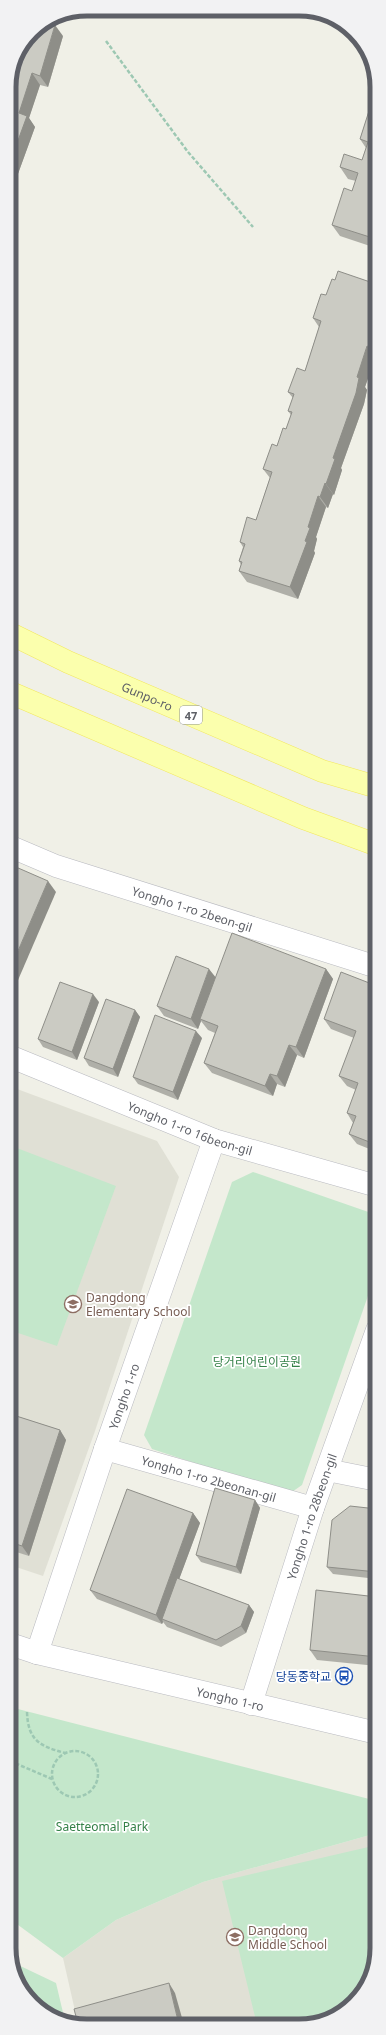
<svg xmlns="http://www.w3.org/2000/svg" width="386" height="2035" font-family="'Noto Sans','Noto Sans KR',sans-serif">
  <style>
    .education { fill: #e0e0d5 }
    .green { fill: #c4e7cb }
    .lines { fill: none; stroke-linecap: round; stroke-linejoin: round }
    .minor-casing { stroke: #b9bac0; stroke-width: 23 }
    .tertiary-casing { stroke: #b9bac0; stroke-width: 23 }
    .primary-casing { stroke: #f2e85f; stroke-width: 23 }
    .path { stroke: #9dc8b3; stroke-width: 2.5; stroke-dasharray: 4 2; stroke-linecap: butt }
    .minor { stroke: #fff; stroke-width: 22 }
    .tertiary { stroke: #fff; stroke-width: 22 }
    .primary { stroke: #fbffad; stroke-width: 22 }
    .wall { fill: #afafa8 }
    .shaded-wall { fill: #8e8e88 }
    .building { fill: #cbcbc3; stroke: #8e8e88 }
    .labels { text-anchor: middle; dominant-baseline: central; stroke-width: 3.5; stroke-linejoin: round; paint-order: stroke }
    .shield { fill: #fff; stroke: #8e9095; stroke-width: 1 }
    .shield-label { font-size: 11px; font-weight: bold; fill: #5e6067 }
    .street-label { font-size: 12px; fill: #5e6067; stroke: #fff }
    .education-label { font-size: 12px; fill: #785e54; stroke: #fff; text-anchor: start }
    .park-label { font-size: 12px; fill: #348148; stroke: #fff }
    .transit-label { font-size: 12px; fill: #164399; stroke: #fff; text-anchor: end }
    .rim { fill: none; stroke: #5e6067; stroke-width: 5 }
  </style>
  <rect width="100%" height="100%" fill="#f0f0e7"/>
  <g class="education">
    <path d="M9 1086 157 1141 179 1177 95 1431 43 1576 10 1565Z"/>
    <path d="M377 1833V1953L354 2003 309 2025 78 2024 63 1958 116 1920 203 1882Z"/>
  </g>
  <g class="green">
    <path d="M9 1145 116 1186 57 1346 9 1330Z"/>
    <path d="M253 1172 377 1215V1270L302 1485 289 1494 152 1449 144 1435 232 1182Z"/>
    <path d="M10 1707 377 1801V1833L203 1882 116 1920 63 1958 10 1919Z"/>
    <path d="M377 1845V1953L354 2003 309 2025H257L222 1881Z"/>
    <path d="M12 1962 56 1983 65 2021 28 2000Z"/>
  </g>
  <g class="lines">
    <g class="minor-casing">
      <g id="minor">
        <path id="s1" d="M9 846 56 866 377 967"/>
        <path id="s2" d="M9 1056 214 1140 377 1186"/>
        <path id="s3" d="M105 1449 313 1508"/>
        <path d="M327 1470 377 1480"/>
        <path id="s4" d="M37 1653 105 1449 214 1140"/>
        <path id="s5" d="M251 1704 313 1508 377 1330"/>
      </g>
    </g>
    <g class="tertiary-casing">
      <g id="tertiary">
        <path id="s6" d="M10 1644 37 1653 377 1733"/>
      </g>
    </g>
    <g class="primary-casing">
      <g id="primary">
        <path id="s7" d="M9 633 68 662 322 771 377 787"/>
        <path d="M9 692 303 818 377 845"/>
      </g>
    </g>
    <g class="path">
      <path d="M106 41 188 152 253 227"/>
      <path d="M27 1712C28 1741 40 1746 65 1753"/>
      <circle cx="75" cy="1774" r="23"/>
      <path d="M10 1761 52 1779"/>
    </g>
    <use href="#minor" class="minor"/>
    <use href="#tertiary" class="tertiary"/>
    <use href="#primary" class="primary"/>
  </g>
  <g class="wall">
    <path d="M63 36 48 87 40 85 29 118 35 127 11 193 13 195 9 205V82Z"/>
    <path d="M376 89V248L340 236 332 225 352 191 356 181 348 179 340 167 362 160 366 148 360 139Z"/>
    <path d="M335 280 376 284V358H375L365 387 367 390 364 404 341 468 342 470 334 495 333 494 328 508 326 507 316 537 317 539 314 551 315 553 298 599 247 582 239 571 241 565 239 561 243 547 240 542 256 520 270 478 263 469 286 429 291 415 288 411 293 398 288 392 305 371 319 327 313 318Z"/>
    <path d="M326 969 333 979 304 1058 297 1055 285 1087 277 1084 273 1096 212 1073 204 1063 215 1033 208 1030 201 1021 198 1029 164 1016 157 1006 216 978Z"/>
    <path d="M377 986V1152L357 1144 349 1134 353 1123 347 1113 356 1090 347 1086 339 1076 354 1038 331 1029 324 1019Z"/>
    <path d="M99 1002 77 1060 43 1047 38 1039Z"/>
    <path d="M135 1010 140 1017 118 1077 89 1066 84 1058Z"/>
    <path d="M202 1038 178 1100 138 1084 133 1077Z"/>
    <path d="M10 1414 60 1430 66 1440 29 1556 10 1550Z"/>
    <path d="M255 1500 260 1508 241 1574 201 1562 196 1555Z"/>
    <path d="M377 1509V1579L333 1574 327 1567Z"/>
    <path d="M193 1513 200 1523 179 1579 249 1605 254 1612 246 1633 221 1647 167 1627 163 1622 162 1624 97 1599 90 1590Z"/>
    <path d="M377 1597V1666L317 1660 310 1650Z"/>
  </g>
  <g class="shaded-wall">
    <path d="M55 25 63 36 48 87 40 76Z"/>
    <path d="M32 73 40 85 29 118 35 127 11 193 13 195 9 205V165L19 113Z"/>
    <path d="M376 329V358L369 347Z"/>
    <path d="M367 346 375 358 365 387 367 390 364 404 341 468 342 470 334 495 326 484 333 458 357 377Z"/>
    <path d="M325 483 333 494 328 508 320 497Z"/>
    <path d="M318 496 326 507 316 537 317 539 314 551 315 553 298 599 290 587 305 541 308 527Z"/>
    <path d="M48 881 56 892 9 1001V972Z"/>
    <path d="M209 969 217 979 200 1019 201 1021 198 1029 191 1019Z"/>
    <path d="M326 969 333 979 304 1058 296 1047Z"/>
    <path d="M93 994 99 1002 77 1060 72 1052Z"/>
    <path d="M135 1010 140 1017 118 1077 113 1069Z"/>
    <path d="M196 1031 202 1038 178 1100 173 1092Z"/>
    <path d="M289 1045 297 1055 285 1087 277 1076Z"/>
    <path d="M270 1074 277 1084 273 1096 265 1086Z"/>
    <path d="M60 1430 66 1440 29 1556 22 1546Z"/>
    <path d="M255 1500 260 1508 241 1574 236 1567Z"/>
    <path d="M193 1513 200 1523 164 1620 162 1619 163 1622 162 1624 156 1615Z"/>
    <path d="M249 1605 254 1612 246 1633 241 1626Z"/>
    <path d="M169 1983 175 1993 184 2025H179Z"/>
  </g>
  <g class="building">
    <path d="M46 22 55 25 40 76 32 73 19 113 27 116 9 165V82L15 57 32 32Z"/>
    <path d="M376 89V239L332 225 344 188 352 191 358 173 340 167 344 154 362 160 368 142 360 139Z"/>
    <path d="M338 271 376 284V329L369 347 367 346 357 377 359 378 356 393 333 458 335 459 326 484 325 483 320 497 318 496 308 527 310 528 305 541 307 542 290 587 239 571 242 562 239 561 245 544 240 542 247 517 256 520 272 472 263 469 272 444 277 446 283 428 286 429 292 412 288 411 294 394 288 392 297 368 305 371 321 321 313 318 321 294 326 295 332 279 335 280Z"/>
    <path d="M9 864 48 881 9 972Z"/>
    <path d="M232 933 326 969 296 1047 289 1045 277 1076 270 1074 265 1086 204 1063 218 1026 200 1019Z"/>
    <path d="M176 956 209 969 191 1019 157 1006Z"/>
    <path d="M341 972 377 986V1145L349 1134 356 1116 347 1113 358 1083 339 1076 356 1031 324 1019Z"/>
    <path d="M60 982 93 994 72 1052 38 1039Z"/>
    <path d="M106 999 135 1010 113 1069 84 1058Z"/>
    <path d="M155 1015 196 1031 173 1092 133 1077Z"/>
    <path d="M10 1414 60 1430 22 1546 10 1542Z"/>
    <path d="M215 1488 255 1500 236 1567 196 1555Z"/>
    <path d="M127 1489 193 1513 156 1615 90 1590Z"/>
    <path d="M350 1506 377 1509V1572L327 1567 332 1520Z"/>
    <path d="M177 1578 249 1605 241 1626 216 1640 162 1619Z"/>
    <path d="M316 1590 377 1597V1657L310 1650Z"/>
    <path d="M169 1983 179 2025 78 2024 74 2009Z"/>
  </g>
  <defs>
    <g id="school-ring" transform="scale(0.9)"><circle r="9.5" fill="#fff" stroke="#8d6e63" stroke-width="1.5"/><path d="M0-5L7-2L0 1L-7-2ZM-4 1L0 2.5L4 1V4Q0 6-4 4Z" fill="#8d6e63"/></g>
    <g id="bus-ring" transform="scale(0.9)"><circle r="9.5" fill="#fff" stroke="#1a4fb4" stroke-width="1.5"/><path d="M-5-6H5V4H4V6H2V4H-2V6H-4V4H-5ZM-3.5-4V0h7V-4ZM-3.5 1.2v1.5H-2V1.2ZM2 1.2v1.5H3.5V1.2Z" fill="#1a4fb4"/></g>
  </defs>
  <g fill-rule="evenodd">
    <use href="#school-ring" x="73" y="1304"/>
    <use href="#bus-ring" x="344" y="1676"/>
    <use href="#school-ring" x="235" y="1937"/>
  </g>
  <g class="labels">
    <rect class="shield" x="180" y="706" width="22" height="18" rx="3"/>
    <g class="shield-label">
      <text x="191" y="715">47</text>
    </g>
    <g class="street-label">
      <text stroke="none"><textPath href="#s7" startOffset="152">Gunpo-ro</textPath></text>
      <text stroke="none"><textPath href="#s1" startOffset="194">Yongho 1-ro 2beon-gil</textPath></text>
      <text stroke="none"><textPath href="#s2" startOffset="195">Yongho 1-ro 16beon-gil</textPath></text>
      <text stroke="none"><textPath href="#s4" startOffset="271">Yongho 1-ro</textPath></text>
      <text stroke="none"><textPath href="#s3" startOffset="108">Yongho 1-ro 2beonan-gil</textPath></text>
      <text stroke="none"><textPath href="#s5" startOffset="197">Yongho 1-ro 28beon-gil</textPath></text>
      <text stroke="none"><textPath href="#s6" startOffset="227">Yongho 1-ro</textPath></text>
    </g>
    <g class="education-label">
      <text x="86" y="1297">Dangdong<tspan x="86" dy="14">Elementary School</tspan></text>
      <text x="248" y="1930">Dangdong<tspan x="248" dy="14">Middle School</tspan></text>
    </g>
    <g class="park-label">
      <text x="257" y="1361">당거리어린이공원</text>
      <text x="102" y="1826">Saetteomal Park</text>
    </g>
    <g class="transit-label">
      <text x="331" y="1676">당동중학교</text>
    </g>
  </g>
  <path d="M0 0H386V2035H0ZM87 16H299A71 71 0 0 1 370 87V1948A71 71 0 0 1 299 2019H87A71 71 0 0 1 16 1948V87A71 71 0 0 1 87 16Z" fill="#f2f2f3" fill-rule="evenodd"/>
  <path class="rim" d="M87 16H299A71 71 0 0 1 370 87V1948A71 71 0 0 1 299 2019H87A71 71 0 0 1 16 1948V87A71 71 0 0 1 87 16Z"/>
</svg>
